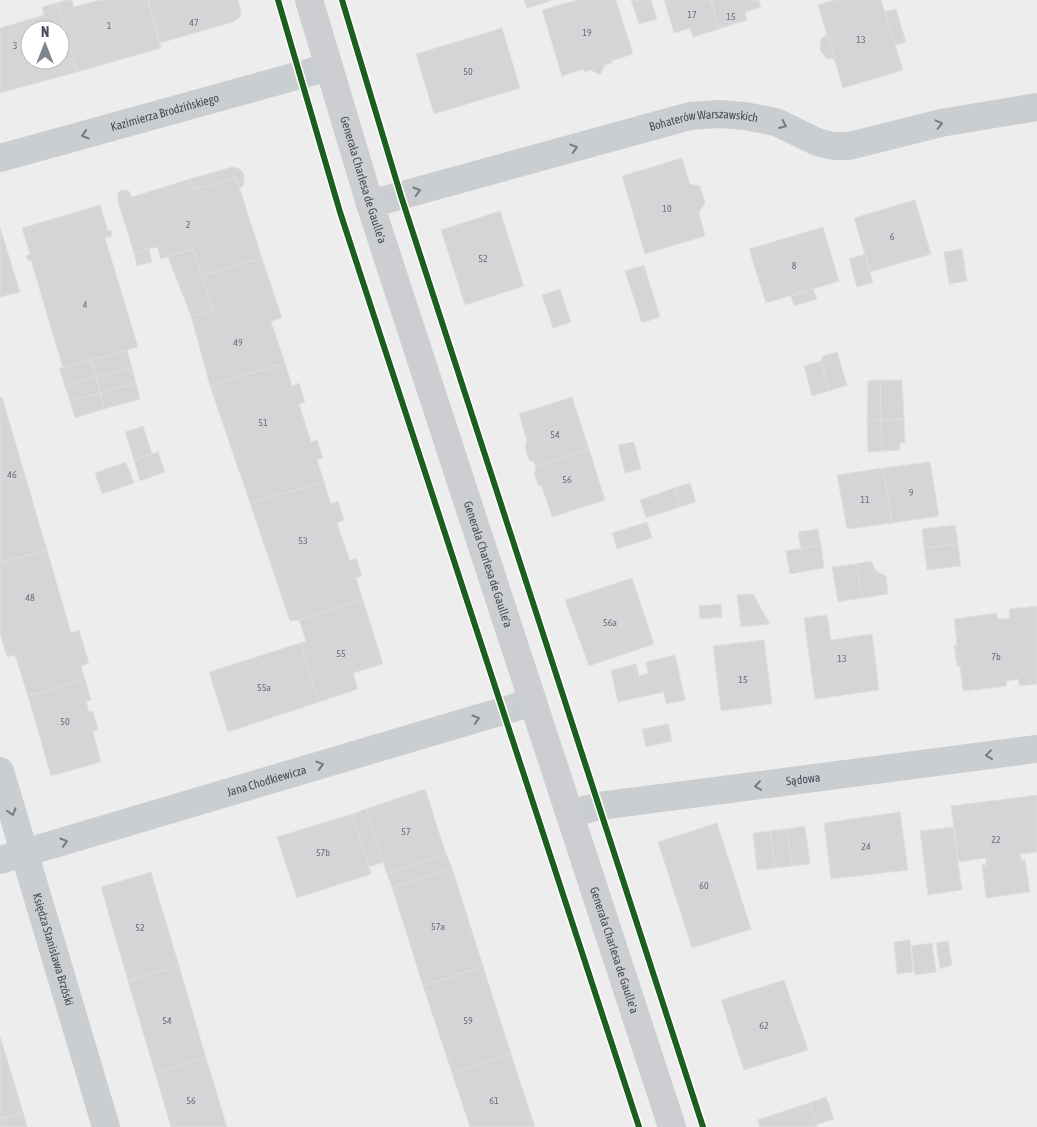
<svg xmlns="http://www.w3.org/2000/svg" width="1037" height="1127" font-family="'Asap Condensed',sans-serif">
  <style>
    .building { fill: #d5d5d7; stroke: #dfdfe0; fill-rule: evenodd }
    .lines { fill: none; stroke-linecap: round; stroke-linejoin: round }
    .street { stroke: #cbced1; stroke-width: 28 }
    .secondary { stroke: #ccced1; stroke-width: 28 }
    .cycleway-casing { stroke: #fff; stroke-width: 9 }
    .cycleway { stroke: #1b5e20; stroke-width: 6 }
    .oneway { stroke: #747b83 }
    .labels { text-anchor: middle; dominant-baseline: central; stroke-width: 4; stroke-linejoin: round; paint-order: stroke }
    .number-label { font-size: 10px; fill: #6a717a }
    .street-label { font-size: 12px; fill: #454e59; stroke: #fff }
  </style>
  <rect width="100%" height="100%" fill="#eeeded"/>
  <g class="building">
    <path d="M67 0H72L74 7 100 0H148L161 48 77 72 57 3Z"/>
    <path d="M148 0H238L241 11 240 17 233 22 160 43Z"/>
    <path d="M524 0H554L527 8Z"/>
    <path d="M577 0H616L633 54 611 61 612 63 605 65 600 75 591 70 584 72V69L562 76 542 10Z"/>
    <path d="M631 0H651L657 19 639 24Z"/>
    <path d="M664 0H711L719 29 693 37 690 28 674 33Z"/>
    <path d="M711 0H759L761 7 745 12 747 20 719 29Z"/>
    <path d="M834 0H881L903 70 843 88 818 5Z"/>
    <path d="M57 3 77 72 0 93V28L44 15 42 7ZM30 30H60V60H30Z"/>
    <path d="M896 9 906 42 895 45 885 12Z"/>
    <path d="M502 28 520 88 434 114 416 54Z"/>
    <path d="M827 34 835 59 826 58 820 50 821 39Z"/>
    <path d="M682 158 690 184 700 186 705 203 699 213 705 236 645 254 622 176Z"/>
    <path d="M232 167 240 169 244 174V184L240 189 236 177 194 190 190 179Z"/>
    <path d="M236 177 262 258 202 276 193 249 161 259 157 247 134 253 118 202V193L122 190H128L132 197 190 179 194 190Z"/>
    <path d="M915 200 931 254 870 272 854 218Z"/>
    <path d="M100 205 108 231 111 230 112 236 105 238 138 347 63 368 31 260 28 261 26 256 30 254 22 228Z"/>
    <path d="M500 211 524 286 465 305 441 230Z"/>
    <path d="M0 227 20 292 0 297Z"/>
    <path d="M823 227 839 281 766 303 749 249Z"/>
    <path d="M149 249 152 262 137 266 134 253Z"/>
    <path d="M193 249 214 310 191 316 168 257Z"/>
    <path d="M962 249 967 281 949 284 944 252Z"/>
    <path d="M865 254 873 282 857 287 849 259Z"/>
    <path d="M262 258 282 318 271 321 285 363 210 386 191 316 214 310 202 276Z"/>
    <path d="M644 265 660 317 642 323 625 271Z"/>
    <path d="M560 289 571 322 553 328 542 295Z"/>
    <path d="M813 289 817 299 794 306 791 296Z"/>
    <path d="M127 350 132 368 96 377 91 360Z"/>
    <path d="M837 352 847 385 829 391 821 361 823 356Z"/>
    <path d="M91 360 96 377 65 386 59 368Z"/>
    <path d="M821 361 829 391 812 396 804 366Z"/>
    <path d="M285 363 292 386 299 383 305 402 299 404 311 442 317 440 323 458 317 460 324 482 250 503 210 386Z"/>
    <path d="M132 368 136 383 100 393 96 377Z"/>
    <path d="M96 377 100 393 70 401 65 386Z"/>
    <path d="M880 380H902L904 419 881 420Z"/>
    <path d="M880 380 881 420 867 421 868 381Z"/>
    <path d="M136 383 140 399 104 409 100 393Z"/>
    <path d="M100 393 104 409 75 418 70 401Z"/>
    <path d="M0 397H2L47 550 0 563Z"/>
    <path d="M572 397 589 449 535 466 534 462 529 460 525 447 527 441 519 414Z"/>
    <path d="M904 419 905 443H900V450L882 451 881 420Z"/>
    <path d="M881 420 882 451 868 452 867 421Z"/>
    <path d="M143 426 152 454 134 460 125 432Z"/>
    <path d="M634 442 641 469 625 473 618 445Z"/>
    <path d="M589 449 605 500 552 517 542 487 538 485 534 473 536 470 535 466Z"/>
    <path d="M158 452 165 472 140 481 134 460Z"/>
    <path d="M126 462 134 483 102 494 95 473Z"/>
    <path d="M930 462 939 516 892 523 883 468Z"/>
    <path d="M883 468 892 523 847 529 837 475Z"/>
    <path d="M324 482 331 504 338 501 344 520 337 523 350 561 356 558 362 576 356 578 363 600 299 620 290 621 250 503Z"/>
    <path d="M690 483 696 502 680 507 674 488Z"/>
    <path d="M674 488 680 507 646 518 640 500Z"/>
    <path d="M647 522 652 538 617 549 612 533Z"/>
    <path d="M955 525 958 544 924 548 922 529Z"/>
    <path d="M818 529 821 545 801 548 798 532Z"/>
    <path d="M958 544 961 566 927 570 924 548Z"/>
    <path d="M821 545 824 568 790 574 786 551Z"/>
    <path d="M47 550 71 633 79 630 89 663 81 666 85 679 28 696 15 655 7 657 0 634V563Z"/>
    <path d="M871 561 876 571 886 576 888 594 862 598 856 564Z"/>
    <path d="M856 564 862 598 838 602 832 567Z"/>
    <path d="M632 578 654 644 589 666 565 600Z"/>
    <path d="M753 594 770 624 741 627 737 595Z"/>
    <path d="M363 600 383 664 353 673 358 689 319 702 300 643 306 641 299 620Z"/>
    <path d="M721 604 722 617 700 619 699 606Z"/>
    <path d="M1037 606V684L1019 686 1018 679 1006 681 1007 686 963 691 960 666H957L954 645H957L954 619 997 613 998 619 1010 618 1009 609Z"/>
    <path d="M827 615 831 640 872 634 879 690 815 699 804 618Z"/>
    <path d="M764 640 772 704 721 711 713 646Z"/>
    <path d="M300 643 319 702 228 732 209 672Z"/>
    <path d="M675 655 685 700 666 704 664 692 618 702 611 670 636 664 639 676 648 673 646 662Z"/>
    <path d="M85 679 91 700 86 701 89 712 93 711 98 730 93 732 101 762 51 776 28 696Z"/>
    <path d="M668 724 672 741 646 747 642 729Z"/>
    <path d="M425 789 446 854 387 874 366 809Z"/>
    <path d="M1037 795V852L1020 854 1021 860H1025L1030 892 986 898 982 865H986V858L958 862 951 806Z"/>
    <path d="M366 809 384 862 369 867 352 814Z"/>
    <path d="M900 812 908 870 831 879 824 823Z"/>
    <path d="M352 814 371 874 297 898 277 837Z"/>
    <path d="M717 823 751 929 692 948 658 842Z"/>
    <path d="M805 826 810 864 792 866 787 829Z"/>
    <path d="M953 827 962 890 928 895 920 831Z"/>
    <path d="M787 829 792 866 775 868 770 831Z"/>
    <path d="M770 831 775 868 757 870 753 833Z"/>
    <path d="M446 854 452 868 392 887 387 874Z"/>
    <path d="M452 868 483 966 423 986 392 887Z"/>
    <path d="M151 872 179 966 128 981 101 887Z"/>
    <path d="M910 940 913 972 897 974 894 942Z"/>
    <path d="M948 941 952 965 940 969 936 943Z"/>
    <path d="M932 943 936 972 915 975 911 946Z"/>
    <path d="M179 966 206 1058 155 1073 128 981Z"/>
    <path d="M483 966 511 1054 452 1073 423 986Z"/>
    <path d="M784 980 808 1050 744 1070 721 1000Z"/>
    <path d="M0 1036 23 1112 0 1119Z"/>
    <path d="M511 1054 535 1127H470L452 1073Z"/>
    <path d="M206 1058 227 1127H171L155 1073Z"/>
    <path d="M826 1097 834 1119 816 1125 809 1103Z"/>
    <path d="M809 1103 817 1127H760L757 1120Z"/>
    <path d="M23 1112 27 1127H0V1119Z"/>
  </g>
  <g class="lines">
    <g class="street">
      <path id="s1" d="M0 158 329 67"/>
      <path id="s2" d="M370 204 690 116 719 114 745 116 776 122 817 142 833 146H849L941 123 1037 107"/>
      <path id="s3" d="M0 771 106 1127"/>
      <path id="s4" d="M570 814 599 806 1037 749"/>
      <path id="s5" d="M0 860 533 702"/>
    </g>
    <path class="secondary" id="s6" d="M309 0 370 204 672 1127"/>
    <g class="cycleway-casing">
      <g id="cycleway">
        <path d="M278 0 340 212 639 1127"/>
        <path d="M342 0 401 196 703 1127"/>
      </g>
    </g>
    <use href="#cycleway" class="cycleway"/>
  </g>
  <defs><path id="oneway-chevron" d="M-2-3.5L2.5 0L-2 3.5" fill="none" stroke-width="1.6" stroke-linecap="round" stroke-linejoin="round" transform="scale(1.25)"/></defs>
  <g class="oneway">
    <use href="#oneway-chevron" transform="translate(939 124) rotate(-13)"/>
    <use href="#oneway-chevron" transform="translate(783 125) rotate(25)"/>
    <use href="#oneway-chevron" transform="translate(85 135) rotate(164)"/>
    <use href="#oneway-chevron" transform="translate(574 148) rotate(-16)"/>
    <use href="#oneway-chevron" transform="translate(417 191) rotate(-16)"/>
    <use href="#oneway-chevron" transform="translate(476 719) rotate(-16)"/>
    <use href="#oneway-chevron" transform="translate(989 755) rotate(173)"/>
    <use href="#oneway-chevron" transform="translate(320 765) rotate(-17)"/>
    <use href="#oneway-chevron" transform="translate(758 786) rotate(172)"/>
    <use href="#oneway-chevron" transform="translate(12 812) rotate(73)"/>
    <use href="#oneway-chevron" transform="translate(64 842) rotate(-17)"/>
  </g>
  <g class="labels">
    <g class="number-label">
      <text x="692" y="14">17</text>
      <text x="731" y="16">15</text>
      <text x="194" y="22">47</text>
      <text x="109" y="25">1</text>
      <text x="587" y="32">19</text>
      <text x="861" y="39">13</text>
      <text x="15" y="45">3</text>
      <text x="468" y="71">50</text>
      <text x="667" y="208">10</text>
      <text x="188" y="224">2</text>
      <text x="892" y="236">6</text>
      <text x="483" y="258">52</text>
      <text x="794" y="265">8</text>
      <text x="85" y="304">4</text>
      <text x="238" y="342">49</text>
      <text x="263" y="422">51</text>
      <text x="555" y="434">54</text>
      <text x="12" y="474">46</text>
      <text x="567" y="479">56</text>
      <text x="911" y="492">9</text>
      <text x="865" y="499">11</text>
      <text x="303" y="540">53</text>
      <text x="30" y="597">48</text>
      <text x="610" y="622">56a</text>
      <text x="341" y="653">55</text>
      <text x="996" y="656">7b</text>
      <text x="842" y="658">13</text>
      <text x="743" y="679">15</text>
      <text x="264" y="687">55a</text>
      <text x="65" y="721">50</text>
      <text x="406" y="831">57</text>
      <text x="996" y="839">22</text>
      <text x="866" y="846">24</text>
      <text x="323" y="852">57b</text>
      <text x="704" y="885">60</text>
      <text x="438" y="926">57a</text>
      <text x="140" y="927">52</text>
      <text x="167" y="1020">54</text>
      <text x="468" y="1020">59</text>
      <text x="764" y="1025">62</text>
      <text x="191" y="1100">56</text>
      <text x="494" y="1100">61</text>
    </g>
    <g class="street-label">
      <text stroke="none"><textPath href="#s1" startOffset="171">Kazimierza Brodzińskiego</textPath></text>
      <text stroke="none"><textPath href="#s2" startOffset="345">Bohaterów Warszawskich</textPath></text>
      <text stroke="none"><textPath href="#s6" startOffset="188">Generała Charlesa de Gaulle'a</textPath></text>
      <text stroke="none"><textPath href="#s6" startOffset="592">Generała Charlesa de Gaulle'a</textPath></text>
      <text stroke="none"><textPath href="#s4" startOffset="236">Sądowa</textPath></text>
      <text stroke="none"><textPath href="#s5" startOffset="278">Jana Chodkiewicza</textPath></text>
      <text stroke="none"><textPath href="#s3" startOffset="186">Księdza Stanisława Brzóski</textPath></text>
      <text stroke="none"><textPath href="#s6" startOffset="998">Generała Charlesa de Gaulle'a</textPath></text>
    </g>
  </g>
  <g transform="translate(45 45)"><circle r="24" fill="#ffffff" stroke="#b5b8bd"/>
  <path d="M0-4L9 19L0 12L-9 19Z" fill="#80868d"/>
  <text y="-8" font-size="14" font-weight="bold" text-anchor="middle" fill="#454e59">N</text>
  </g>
</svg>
